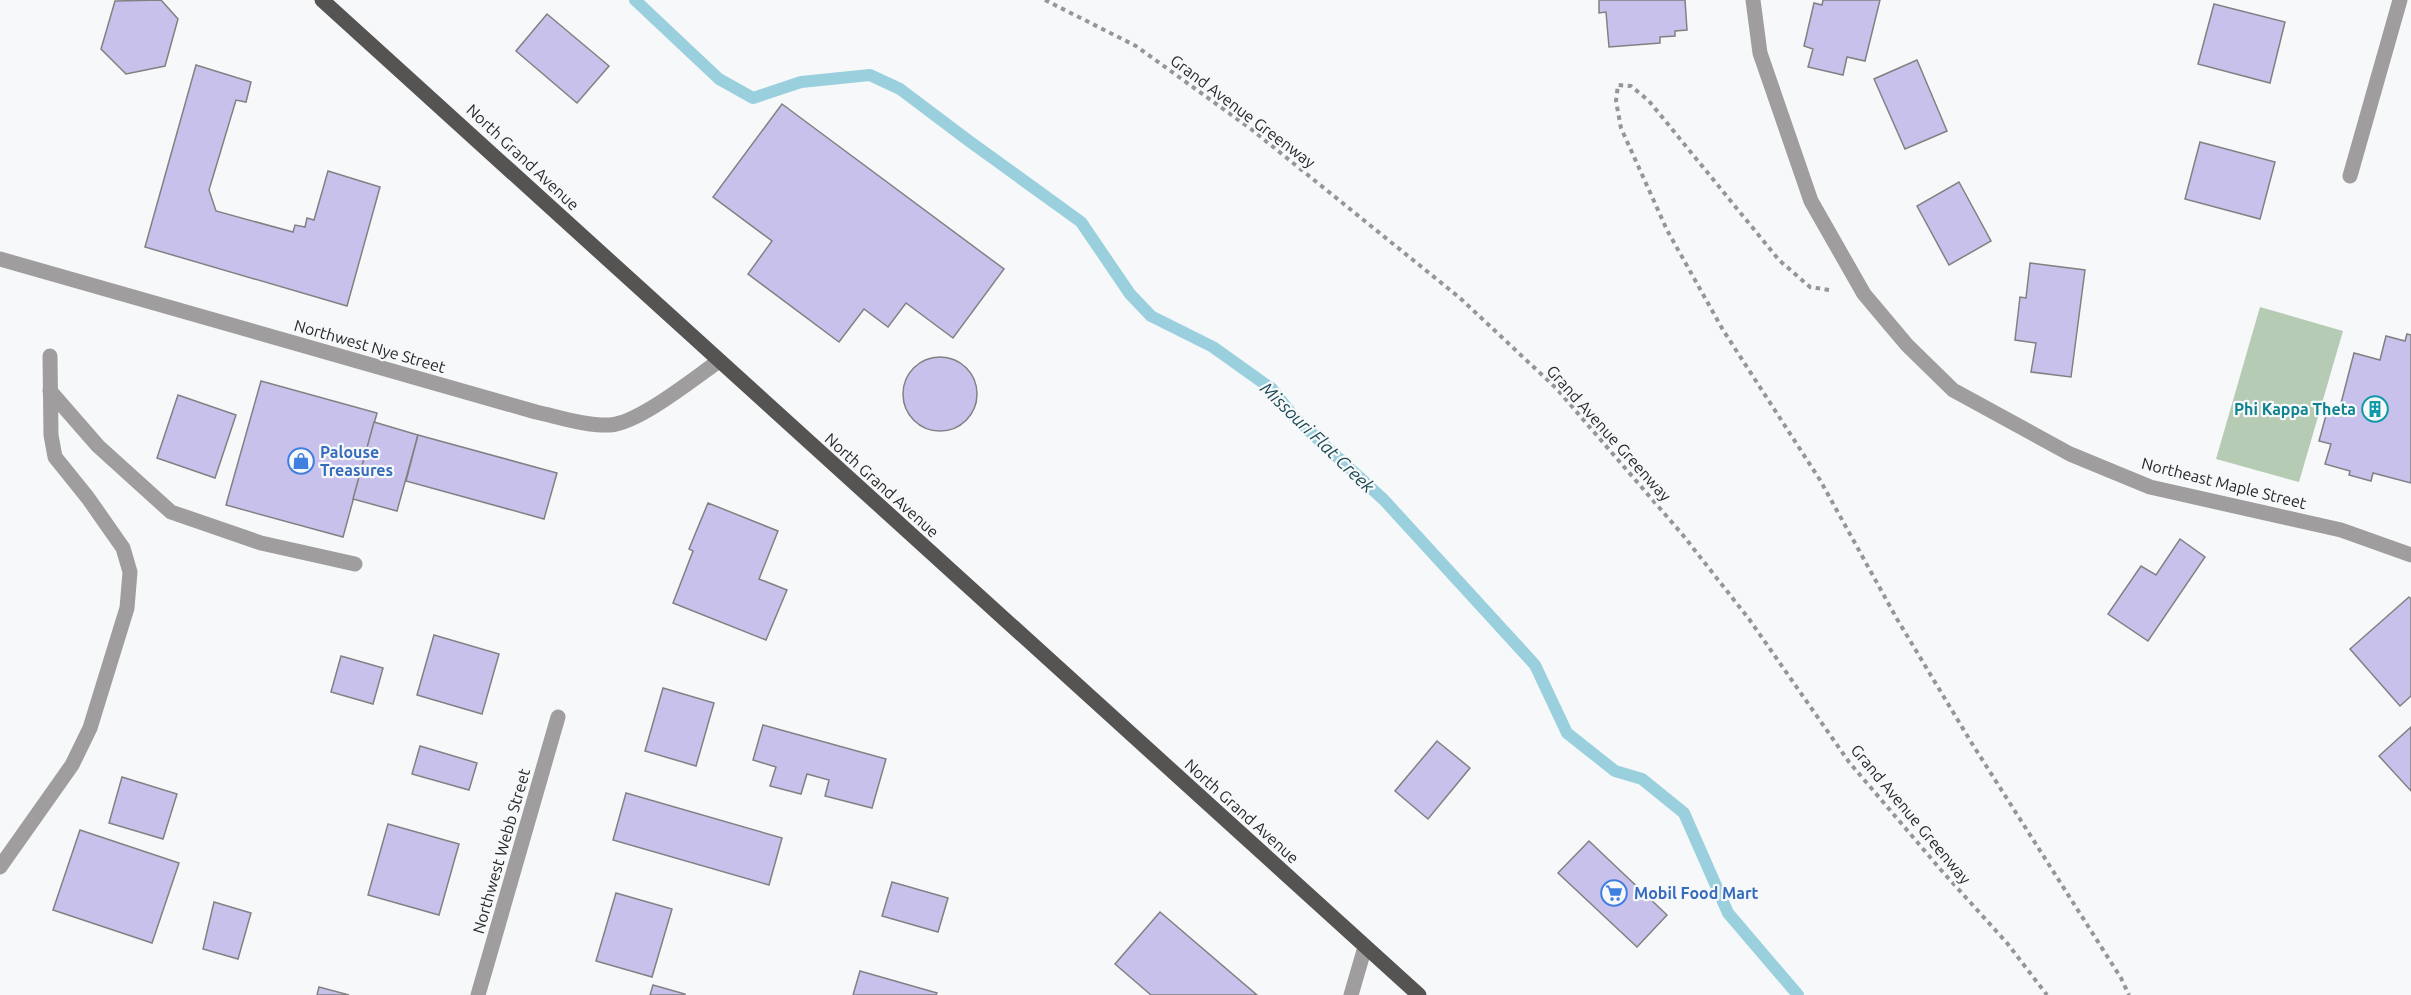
<svg xmlns="http://www.w3.org/2000/svg" width="2411" height="995" font-family="Ubuntu,sans-serif">
  <style>
    .green { fill: #b6cbb3 }
    .lines { fill: none; stroke-linecap: round; stroke-linejoin: round }
    .stream { stroke: #9ad0de; stroke-width: 12 }
    .building { fill: #c8c1eb; stroke: #818183; stroke-width: 1.5 }
    .path { stroke: #959697; stroke-width: 4; stroke-dasharray: 4.5 4.5; stroke-linecap: butt }
    .service { stroke: #9f9d9d; stroke-width: 15 }
    .minor { stroke: #9f9d9d; stroke-width: 15 }
    .primary { stroke: #565453; stroke-width: 15 }
    .labels { text-anchor: middle; dominant-baseline: central; stroke-width: 4.5; stroke-linejoin: round; paint-order: stroke }
    .street-label { font-size: 16px; fill: #272828; stroke: #f7f8fa }
    .culture-label { font-size: 16px; font-weight: bold; fill: #0d838f; stroke: #f7f8fa; text-anchor: end }
    .shop-label { font-size: 16px; font-weight: bold; fill: #366cbe; stroke: #f7f8fa; text-anchor: start }
    .water-label { font-size: 18px; font-style: italic; fill: #1b4a54; stroke: #f7f8fa }
  </style>
  <rect width="100%" height="100%" fill="#f7f8fa"/>
  <path class="green" d="M2260 307 2343 331 2299 482 2216 459Z"/>
  <g class="lines">
    <path class="stream" d="M635 0 719 79 753 98 801 82 870 75 900 89 969 141 1081 222 1130 294 1151 316 1213 347 1272 389 1294 417 1384 500 1535 665 1567 733 1615 771 1642 779 1684 813 1728 913 1798 995"/>
  </g>
  <g class="building">
    <path d="M161 0 178 19 165 66 126 74 101 49 115 1Z"/>
    <path d="M1599 0H1685L1687 30 1675 31V36L1660 37V43L1609 47 1606 12 1599 13Z"/>
    <path d="M1823 0H1880L1865 61 1847 57 1843 75 1808 67 1813 49 1804 46 1814 3 1822 5Z"/>
    <path d="M2214 4 2285 22 2270 83 2198 64Z"/>
    <path d="M547 14 609 66 577 103 516 51Z"/>
    <path d="M1917 60 1947 131 1905 149 1874 79Z"/>
    <path d="M196 65 251 82 246 102 236 100 209 190 216 211 293 232 295 225 305 227 307 218 314 220 328 171 380 187 347 306 145 247Z"/>
    <path d="M782 104 1004 269 953 338 906 303 888 327 864 309 839 342 748 274 772 241 713 197Z"/>
    <path d="M2200 142 2275 162 2260 219 2185 199Z"/>
    <path d="M1959 182 1991 241 1949 265 1917 206Z"/>
    <path d="M2030 263 2085 270 2071 377 2031 372 2036 343 2015 340 2020 297 2026 298Z"/>
    <path d="M2407 334 2411 335V483L2373 473 2371 481 2349 475 2350 471 2325 464 2331 444 2319 441 2328 408 2339 411 2354 353 2380 360 2386 336 2405 341Z"/>
    <circle cx="940" cy="394" r="37"/>
    <path d="M261 381 377 413 343 537 226 505Z"/>
    <path d="M178 395 236 415 215 478 157 458Z"/>
    <path d="M374 422 418 435 397 511 353 499Z"/>
    <path d="M418 435 557 473 544 519 406 481Z"/>
    <path d="M708 503 778 531 759 579 787 590 766 640 673 603 693 551 689 549Z"/>
    <path d="M2180 539 2205 557 2148 641 2108 614 2141 566 2156 575Z"/>
    <path d="M2409 597 2411 599V696L2400 706 2350 649Z"/>
    <path d="M434 635 499 654 482 714 417 695Z"/>
    <path d="M341 656 383 668 373 704 331 692Z"/>
    <path d="M663 688 714 703 696 766 645 751Z"/>
    <path d="M763 725 886 759 872 808 825 796 829 780 807 774 801 794 770 786 776 767 753 760Z"/>
    <path d="M2411 727V791L2379 756Z"/>
    <path d="M1437 741 1470 768 1428 819 1395 791Z"/>
    <path d="M420 746 477 763 469 790 412 774Z"/>
    <path d="M122 777 177 794 163 839 109 823Z"/>
    <path d="M626 793 782 838 769 885 613 840Z"/>
    <path d="M388 824 459 844 439 915 368 895Z"/>
    <path d="M80 830 179 863 152 943 53 910Z"/>
    <path d="M1589 841 1667 915 1637 947 1558 873Z"/>
    <path d="M892 882 948 898 938 932 882 916Z"/>
    <path d="M616 893 672 909 652 977 596 961Z"/>
    <path d="M214 902 251 913 238 959 203 949Z"/>
    <path d="M1160 912 1257 995H1151L1115 964Z"/>
    <path d="M860 971 937 993 936 995H853Z"/>
    <path d="M653 985 685 994V995H650Z"/>
    <path d="M319 987 349 995H317Z"/>
  </g>
  <g class="lines">
    <g class="path">
      <path d="M1045 0 1136 46 1251 129 1460 298 1556 388 1682 534 1749 619 1849 762 1941 870 2007 943 2047 995"/>
      <path d="M1829 290 1810 287 1779 260 1649 101 1631 86 1618 85 1616 101 1621 128 1667 230 1723 330 1820 480 1897 619 1971 742 2121 978 2129 995"/>
    </g>
    <g class="service">
      <path d="M50 391 98 446 171 512 261 543 355 564"/>
      <path d="M0 867 72 765 90 728 127 608 130 572 123 548 88 498 55 457 51 435 50 356"/>
      <path d="M1351 995 1365 947"/>
    </g>
    <g class="minor">
      <path d="M1753 0 1760 53 1811 201 1864 294 1907 345 1953 390 2070 454 2150 487 2341 530 2411 555"/>
      <path d="M2350 176 2400 0"/>
      <path d="M0 259 536 412C559 417 586 426 610 425 639 423 693 379 719 361"/>
      <path d="M478 995 558 717"/>
    </g>
    <path class="primary" d="M322 0 1419 995"/>
  </g>
  <defs>
    <g id="building-ring" transform="scale(1.35)"><circle r="9.5" fill="#f7f8fa" stroke="#0f9aa8" stroke-width="1.5"/><path d="M-4-6H4V6H1V3H-1V6H-4ZM-2.5-4.3h1.7v1.8h-1.7ZM.8-4.3h1.7v1.8H.8ZM-2.5-1h1.7V.8h-1.7ZM.8-1h1.7V.8H.8Z" fill="#0f9aa8"/></g>
    <g id="shop-ring" transform="scale(1.35)"><circle r="9.5" fill="#f7f8fa" stroke="#3f7fe0" stroke-width="1.5"/><path d="M-5-2.5h2.3a2.7 3.5 0 0 1 5.4 0H5L5.5 6h-11ZM-1.5-2.5h3a1.5 2.3 0 0 0-3 0Z" fill="#3f7fe0"/></g>
    <g id="supermarket-ring" transform="scale(1.35)"><circle r="9.5" fill="#f7f8fa" stroke="#3f7fe0" stroke-width="1.5"/><path d="M-6-5.5h2.5l.6 2H6L4.5 2H-2.5L-4.4-4H-6ZM-1.5 3.2a1.3 1.3 0 1 0 .1 0ZM3 3.2a1.3 1.3 0 1 0 .1 0Z" fill="#3f7fe0"/></g>
  </defs>
  <g fill-rule="evenodd">
    <use href="#building-ring" x="2375" y="409"/>
    <use href="#shop-ring" x="301" y="461"/>
    <use href="#supermarket-ring" x="1614" y="893"/>
  </g>
  <g class="labels">
    <g class="street-label">
      <text transform="translate(1243 111) rotate(37)">Grand Avenue Greenway</text>
      <text transform="translate(523 157) rotate(43)">North Grand Avenue</text>
      <text transform="translate(370 346) rotate(16)">Northwest Nye Street</text>
      <text transform="translate(1609 433) rotate(48)">Grand Avenue Greenway</text>
      <text transform="translate(2224 483) rotate(14)">Northeast Maple Street</text>
      <text transform="translate(882 485) rotate(42)">North Grand Avenue</text>
      <text transform="translate(1242 811) rotate(42)">North Grand Avenue</text>
      <text transform="translate(1911 814) rotate(50)">Grand Avenue Greenway</text>
      <text transform="translate(501 851) rotate(-74)">Northwest Webb Street</text>
    </g>
    <g class="culture-label">
      <text x="2356" y="409">Phi Kappa Theta</text>
    </g>
    <g class="shop-label">
      <text x="320" y="452">Palouse<tspan x="320" dy="18">Treasures</tspan></text>
      <text x="1634" y="893">Mobil Food Mart</text>
    </g>
    <g class="water-label">
      <text transform="translate(1318 437) rotate(44)">Missouri Flat Creek</text>
    </g>
  </g>
</svg>
